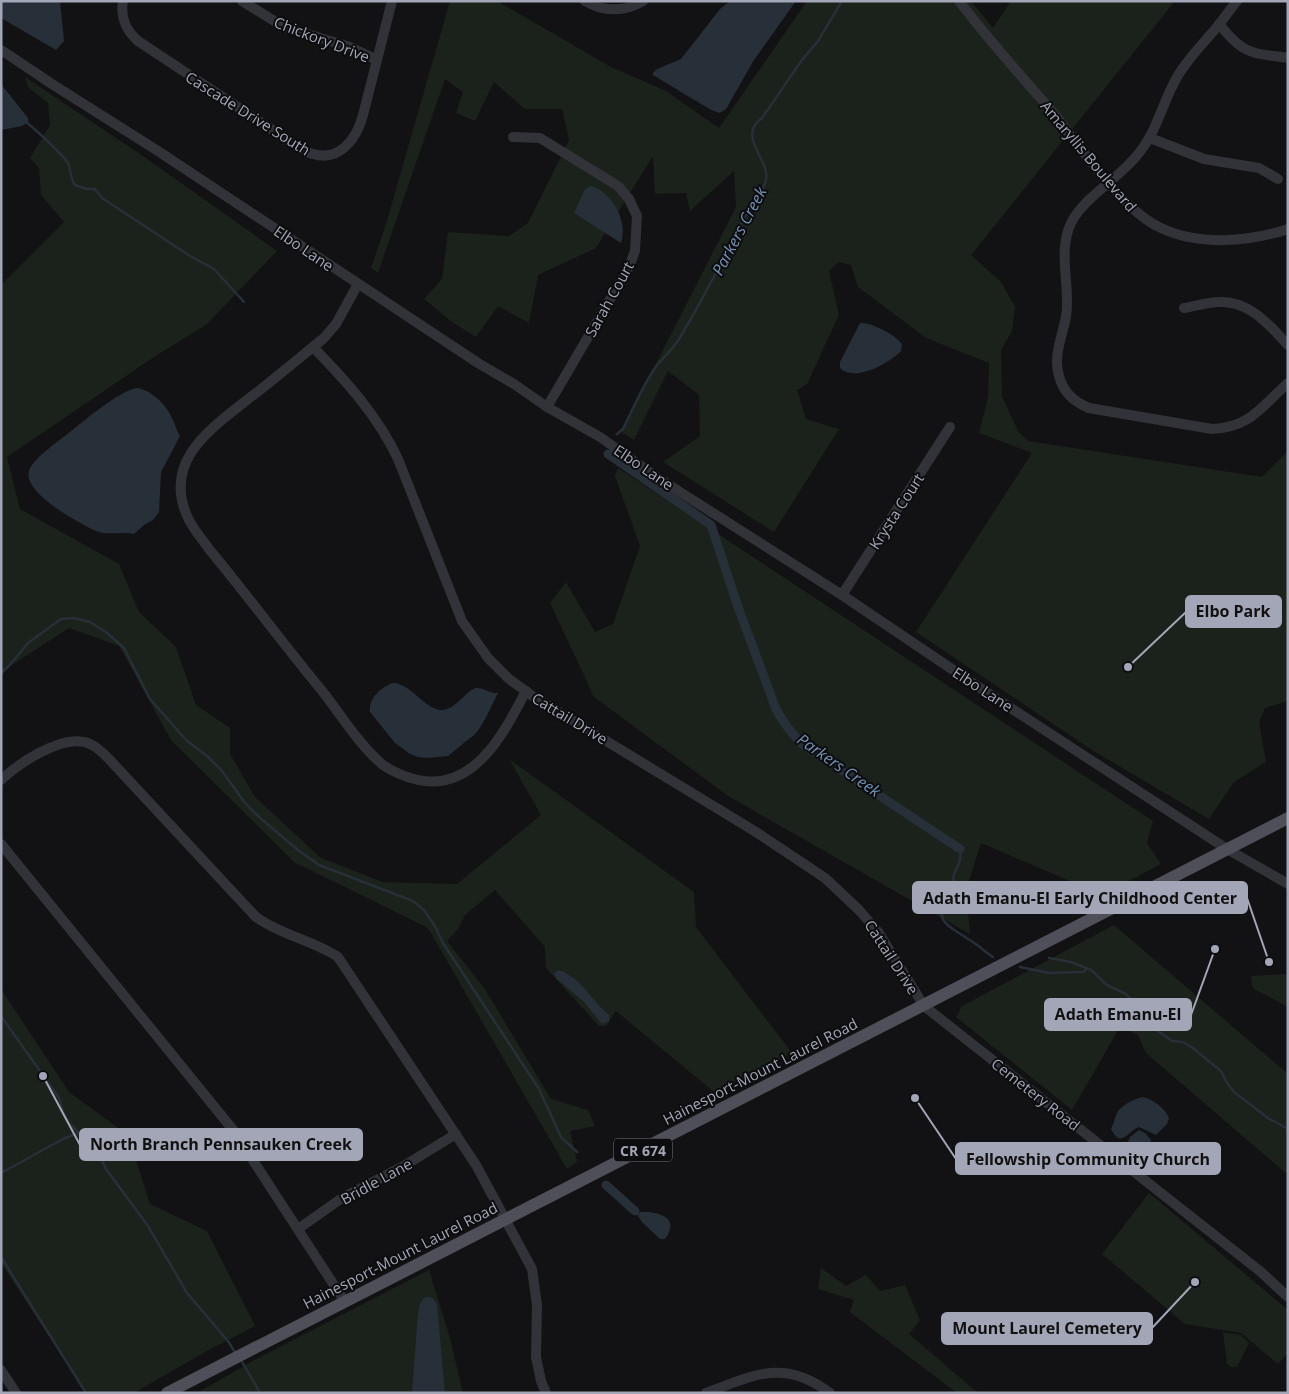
<svg xmlns="http://www.w3.org/2000/svg" width="1289" height="1394" font-family="'Open Sans',sans-serif">
  <style>
    .green { fill: #1a221b }
    .water { fill: #272f38 }
    .lines { fill: none; stroke-linecap: round; stroke-linejoin: round }
    .stream { stroke: #272f38; stroke-width: 2.5 }
    .canal { stroke: #272f38; stroke-width: 9 }
    .minor { stroke: #323339; stroke-width: 10 }
    .major { stroke: #4e4f58; stroke-width: 12 }
    .labels { text-anchor: middle; dominant-baseline: central; stroke-width: 4; stroke-linejoin: round; paint-order: stroke }
    .shield { fill: #0d0d0f; stroke: #757884; stroke-width: 1 }
    .shield-label { font-size: 14px; font-weight: bold; fill: #a2a6b6 }
    .street-label { font-size: 15px; fill: #a2a6b6; stroke: #0d0d0f }
    .water-label { font-size: 16px; font-style: italic; fill: #7491b5; stroke: #0d0d0f }
    .leader { fill: none; stroke: #a2a6b6; stroke-width: 2 }
    .callout-dot { fill: #a2a6b6; stroke: #0d0d0f; stroke-width: 2 }
    .callout { fill: #a2a6b6; stroke: #a2a6b6; stroke-width: 2 }
    .callout-label { font-size: 16px; text-anchor: middle; font-weight: bold; fill: #111 }
  </style>
  <rect width="100%" height="100%" fill="#121214"/>
  <g class="green">
    <path d="M450 1H497L611 67 666 91 719 128 807 1H971L993 28 1011 1H1175L971 255 1001 282 1015 307 1012 331 1001 350 1002 396 1018 431 1028 441 1262 477 1288 451V701L1265 708 1259 722 1266 762 1234 782 1209 819 1095 752 916 632 1032 453 979 433 988 397 989 363 926 338 858 287 851 265 839 262 829 271 839 315 807 384 797 390 806 419 839 429 774 532 663 462 700 436 699 395 668 371 634 440 621 432 736 207 734 171 690 211 686 193 655 194 653 156 596 248 538 275 529 323 498 306 476 337 452 322 424 299 442 279 448 232 509 236 528 223 569 140 562 109H525L494 82 475 121 456 113 463 92 445 79 378 273 371 268 386 224Z"/>
    <path d="M25 77 143 156 277 251 207 324 154 357 7 457 20 509 119 564 139 612 176 647 196 705 230 728V754L255 797 321 858 383 882 457 884 541 815 509 759 694 892 696 927 792 1053 714 1092 616 1011C612 1015 611 1021 606 1026H599L546 968 545 947 495 890 465 915 458 929 447 941 485 989 551 1099 588 1110 595 1126 570 1131 577 1162 567 1169 428 928 294 862 171 740 119 646 69 628 1 672V285L64 222 41 195 39 168 30 158 50 125 48 103 28 87Z"/>
    <path d="M618 468 1153 821 1147 843 1161 864 1102 895 981 843 966 891 970 934 728 796 594 697 550 603 566 582 595 632 613 624 640 546 615 476Z"/>
    <path d="M1114 925 1288 1074V1175L1146 1053 1138 1035 1120 1027 1072 1110 956 1017 962 1006Z"/>
    <path d="M1288 974V1007L1254 989 1252 986 1251 976Z"/>
    <path d="M1 989 69 1092 128 1135 150 1204 207 1231 255 1326 207 1351 134 1393H86L1 1263Z"/>
    <path d="M1149 1193 1288 1310V1353L1278 1364 1241 1333 1185 1324 1102 1254Z"/>
    <path d="M821 1268 846 1286 866 1275 880 1291 905 1285 920 1320 909 1334 978 1393H957L850 1312 854 1300 818 1289Z"/>
    <path d="M429 1270 450 1338 463 1393H197L256 1359Z"/>
    <path d="M1223 1332 1241 1335 1249 1343 1237 1367H1231L1227 1364Z"/>
  </g>
  <g class="water">
    <path d="M1 1H60L64 41 56 50 1 18Z"/>
    <path d="M730 1H796L754 60 726 109 720 113 711 110 653 75V73L657 69 681 59 720 9Z"/>
    <path d="M1 84 28 118V122L22 126 1 130Z"/>
    <path d="M591 186C613 193 628 221 621 243L574 213 585 189Z"/>
    <path d="M860 323C872 322 895 335 902 344L901 351C889 363 855 383 840 368V362Z"/>
    <path d="M136 388C150 389 167 405 172 418 176 425 175 428 180 436L161 472 159 512 153 520 144 525 134 534C122 531 109 536 96 531 80 524 22 492 29 471 33 458 59 441 70 432 85 420 118 392 136 388Z"/>
    <path d="M392 683C412 682 428 716 447 709 458 705 465 693 475 688 484 687 487 693 498 693 492 704 480 734 470 738L448 756 427 758 418 757 410 754 395 743 370 712C369 698 379 689 392 683Z"/>
    <path d="M558 970C580 976 592 1001 609 1015V1021L602 1024 584 1002 557 979 554 974Z"/>
    <path d="M1142 1097C1153 1099 1165 1108 1169 1118L1167 1124 1156 1135 1139 1127C1128 1131 1121 1149 1111 1129 1114 1123 1115 1117 1117 1113 1121 1105 1135 1099 1142 1097Z"/>
    <path d="M1139 1130 1145 1133 1151 1140 1146 1151 1142 1153 1131 1148 1128 1142 1130 1137Z"/>
    <path d="M640 1212C658 1211 681 1217 665 1239H660L642 1222 638 1216Z"/>
    <path d="M425 1297C432 1297 434 1298 437 1304L445 1393H412L418 1312 420 1304Z"/>
  </g>
  <g class="lines">
    <g class="stream">
      <path d="M26 122C34 128 63 155 68 163 71 170 70 178 75 185L86 189H95L102 198 190 256 214 269 244 302"/>
      <path d="M617 434 623 429C633 409 642 387 655 368 662 358 672 351 679 339 702 301 722 262 742 222 747 212 756 204 760 194 762 190 765 184 766 180 770 158 736 137 762 118L802 60 818 41 842 1"/>
      <path d="M1 673 8 667 28 643 61 619 74 618 90 622 106 632 124 648 150 699 186 740 207 756 222 771 245 803 259 817 298 850 319 865 413 901 424 910 435 926 443 943 539 1089 561 1137 577 1152"/>
      <path d="M960 849C962 860 958 865 954 874 953 877 954 880 953 882 950 888 944 891 943 898 936 925 950 926 968 939 977 944 984 951 993 957"/>
      <path d="M1049 958 1071 962 1091 970 1107 985 1126 994 1134 1003 1143 1020 1172 1041 1183 1042 1194 1049 1221 1071 1227 1083 1234 1092 1268 1118 1288 1129"/>
      <path d="M1020 967 1049 973 1083 972 1087 969"/>
      <path d="M1 1016 52 1088 59 1098 64 1114 69 1123 97 1151 106 1169 148 1226 187 1293 228 1341 236 1354"/>
      <path d="M1 1173 63 1139 78 1133"/>
      <path d="M635 1211 641 1216"/>
      <path d="M1 1257 86 1393"/>
      <path d="M241 1360 260 1393"/>
    </g>
    <g class="canal">
      <path d="M608 454 711 525 738 607 776 709C783 722 791 733 802 744L960 849"/>
      <path d="M606 1185 635 1211"/>
    </g>
    <g class="minor">
      <path d="M123 1C120 18 126 30 138 41L289 141C296 146 304 152 313 154 340 162 357 138 363 115L392 1"/>
      <path d="M242 1 284 27 350 47 377 60"/>
      <path d="M585 1C603 12 625 12 643 1"/>
      <path d="M959 1C988 39 1019 74 1050 109 1079 144 1121 210 1161 228 1199 246 1249 242 1288 229"/>
      <path d="M1237 1C1228 12 1220 24 1211 34 1199 48 1185 62 1176 79 1162 104 1158 129 1139 153 1120 178 1084 197 1071 223 1057 253 1071 286 1066 317 1062 337 1053 356 1059 376 1063 392 1074 402 1089 408L1212 429C1250 428 1262 406 1288 383"/>
      <path d="M1219 24C1225 31 1231 39 1238 44 1252 56 1271 55 1288 58"/>
      <path d="M1 50 55 86 158 151 478 363 514 384 547 407 600 437 658 478 842 595 974 684 1227 849 1288 884"/>
      <path d="M513 137 540 138 618 186 629 199 637 216 635 251 629 267 547 407"/>
      <path d="M1150 138 1204 159 1259 168 1278 179"/>
      <path d="M358 284 336 324 324 338C298 359 273 380 247 400 209 430 162 462 188 518 193 529 202 539 209 549 248 596 284 645 323 692 341 715 360 746 383 765 393 772 405 777 418 780 474 792 504 733 526 691"/>
      <path d="M1184 308C1196 306 1208 302 1220 302 1250 301 1269 325 1288 345"/>
      <path d="M313 347C346 381 378 416 398 459L462 621 488 658 509 679 534 697 756 832 825 878 859 910 879 933 924 1006 1261 1272 1288 1297"/>
      <path d="M842 595 950 427"/>
      <path d="M1 780C18 764 59 736 84 742 94 744 102 752 109 759L256 917C281 935 312 940 338 957L476 1165 532 1269 537 1305 536 1357 541 1381 546 1393"/>
      <path d="M1 844 234 1131 345 1302"/>
      <path d="M298 1229 342 1198 402 1167 456 1134"/>
      <path d="M1 1370 16 1393"/>
      <path d="M706 1393C754 1375 784 1358 830 1393"/>
    </g>
    <path class="major" d="M167 1393 1288 818"/>
  </g>
  <g class="labels">
    <rect class="shield" x="614" y="1138.5" width="58" height="23" rx="4"/>
    <g class="shield-label">
      <text x="643" y="1150">CR 674</text>
    </g>
    <g class="street-label">
      <text transform="translate(322 39) rotate(21)">Chickory Drive</text>
      <text transform="translate(248 113) rotate(32)">Cascade Drive South</text>
      <text transform="translate(1089 156) rotate(50)">Amaryllis Boulevard</text>
      <text transform="translate(304 248) rotate(34)">Elbo Lane</text>
      <text transform="translate(609 299) rotate(-61)">Sarah Court</text>
      <text transform="translate(644 467) rotate(34)">Elbo Lane</text>
      <text transform="translate(896 511) rotate(-57)">Krysta Court</text>
      <text transform="translate(983 689) rotate(33)">Elbo Lane</text>
      <text transform="translate(570 718) rotate(31)">Cattail Drive</text>
      <text transform="translate(892 957) rotate(57)">Cattail Drive</text>
      <text transform="translate(760 1071) rotate(-27)">Hainesport-Mount Laurel Road</text>
      <text transform="translate(1036 1094) rotate(38)">Cemetery Road</text>
      <text transform="translate(376 1181) rotate(-29)">Bridle Lane</text>
      <text transform="translate(400 1255) rotate(-27)">Hainesport-Mount Laurel Road</text>
    </g>
    <g class="water-label">
      <text transform="translate(739 231) rotate(-62)">Parkers Creek</text>
      <text transform="translate(839 765) rotate(35)">Parkers Creek</text>
    </g>
  </g>
  <path class="leader" d="M1128 667L1186 612M1269 962L1247 898M1215 949L1191 1015M43 1076L80 1145M915 1098L956 1159M1195 1282L1152 1328"/>
  <g class="callout-dot">
    <circle cx="1128" cy="667" r="5"/>
    <circle cx="1269" cy="962" r="5"/>
    <circle cx="1215" cy="949" r="5"/>
    <circle cx="43" cy="1076" r="5"/>
    <circle cx="915" cy="1098" r="5"/>
    <circle cx="1195" cy="1282" r="5"/>
  </g>
  <g class="callout">
    <rect x="1186" y="596" width="95" height="31" rx="5"/>
    <rect x="913" y="882" width="334" height="31" rx="5"/>
    <rect x="1045" y="999" width="146" height="31" rx="5"/>
    <rect x="80" y="1129" width="282" height="31" rx="5"/>
    <rect x="956" y="1143" width="264" height="31" rx="5"/>
    <rect x="942" y="1313" width="210" height="31" rx="5"/>
  </g>
  <g class="callout-label">
    <text x="1233" y="617">Elbo Park</text>
    <text x="1080" y="904">Adath Emanu-El Early Childhood Center</text>
    <text x="1118" y="1020">Adath Emanu-El</text>
    <text x="221" y="1150">North Branch Pennsauken Creek</text>
    <text x="1088" y="1165">Fellowship Community Church</text>
    <text x="1047" y="1334">Mount Laurel Cemetery</text>
  </g>
  <rect width="1289" height="1394" fill="none" stroke="#a2a6b6" stroke-width="5"/>
</svg>
